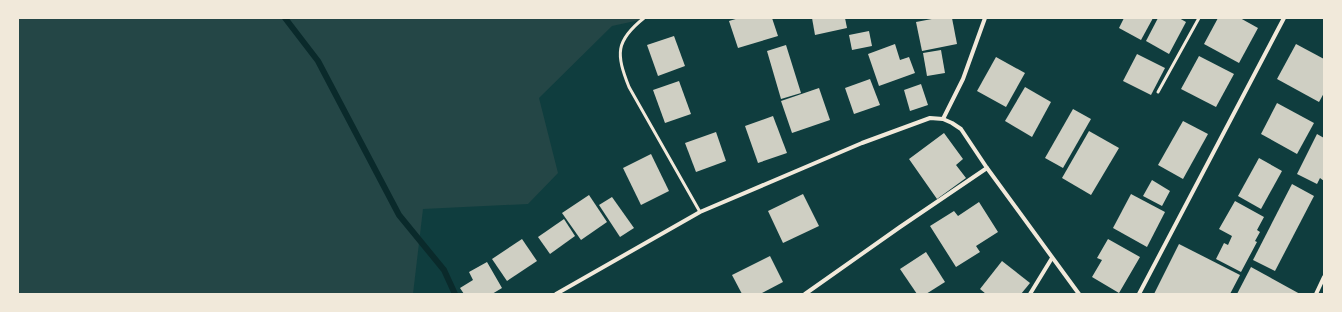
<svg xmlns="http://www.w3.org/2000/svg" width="1342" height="312" font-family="'Golos Text',sans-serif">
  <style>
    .green { fill: #244646 }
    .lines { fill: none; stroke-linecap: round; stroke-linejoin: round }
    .stream { stroke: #0a2a2b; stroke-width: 6 }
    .building { fill: #cfcfc3 }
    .service { stroke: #f1e9da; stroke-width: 3 }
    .minor { stroke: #f1e9da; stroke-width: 4 }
  </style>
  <rect width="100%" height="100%" fill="#0f3d3e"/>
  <path class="green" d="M18 18H649L612 26 539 98 558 173 528 204 423 209 413 294H18Z"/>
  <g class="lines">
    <path class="stream" d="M285 18 318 61 399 215 444 270 455 294"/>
  </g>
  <g class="building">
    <path d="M739 18H772L778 36 738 48 729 21Z"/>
    <path d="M812 18H845L847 28 815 35Z"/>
    <path d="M937 18H952L957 44 922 51 916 22Z"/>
    <path d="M1124 18H1153L1141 40 1119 28Z"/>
    <path d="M1158 18H1179L1186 22 1169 54 1146 41Z"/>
    <path d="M1218 18H1240L1258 28 1239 63 1204 44Z"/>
    <path d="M869 31 872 46 852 50 849 35Z"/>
    <path d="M674 36 685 66 658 76 647 45Z"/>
    <path d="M895 44 900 60 909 57 915 73 879 86 868 54Z"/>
    <path d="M1296 44 1324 59V93L1319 102 1277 79Z"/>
    <path d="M786 45 801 93 781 99 767 51Z"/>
    <path d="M941 50 945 73 927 76 923 53Z"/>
    <path d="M1137 54 1165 68 1151 95 1123 81Z"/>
    <path d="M1199 56 1234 74 1216 107 1181 89Z"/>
    <path d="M996 57 1025 73 1006 107 977 91Z"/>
    <path d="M870 79 880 105 854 114 845 88Z"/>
    <path d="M679 81 691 114 665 123 653 90Z"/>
    <path d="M921 84 928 105 910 111 904 90Z"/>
    <path d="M1025 87 1051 102 1032 137 1005 121Z"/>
    <path d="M819 88 830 120 792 133 781 101Z"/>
    <path d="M1277 103 1314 123 1297 154 1261 134Z"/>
    <path d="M1073 109 1091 119 1063 168 1045 158Z"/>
    <path d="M773 116 787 153 758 163 745 126Z"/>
    <path d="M1183 121 1208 134 1183 179 1158 165Z"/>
    <path d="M1089 131 1119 148 1091 195 1062 178Z"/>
    <path d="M716 132 726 161 696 172 685 143Z"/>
    <path d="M944 133 963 159 956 165 966 178 937 199 909 159Z"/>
    <path d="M1317 134 1324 138V181L1320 178 1317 184 1297 174Z"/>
    <path d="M651 154 669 191 641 205 623 168Z"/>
    <path d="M1259 158 1282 171 1261 209 1238 196Z"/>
    <path d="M1152 180 1170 191 1162 206 1143 196Z"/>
    <path d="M1292 184 1314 196 1275 271 1253 260Z"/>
    <path d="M803 194 819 226 783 243 768 211Z"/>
    <path d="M1131 194 1165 212 1147 247 1113 228Z"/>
    <path d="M589 195 607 222 581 240 562 213Z"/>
    <path d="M612 197 634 228 620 237 599 205Z"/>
    <path d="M1235 201 1264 217 1257 230 1260 232 1255 241 1257 242 1241 272 1216 259 1224 243 1228 245 1232 236 1219 229Z"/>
    <path d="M979 202 998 232 976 246 980 252 956 267 930 226 954 211 958 216Z"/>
    <path d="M564 219 575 236 550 254 538 237Z"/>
    <path d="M522 239 537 261 507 281 492 259Z"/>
    <path d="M1108 239 1140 257 1119 293 1092 277 1102 260 1097 258Z"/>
    <path d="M1179 244 1240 275 1230 294H1154Z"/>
    <path d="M926 252 945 282 926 294H917L900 269Z"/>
    <path d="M770 256 783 282 760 294H742L732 275Z"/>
    <path d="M1002 261 1030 283 1021 294H986L980 289Z"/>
    <path d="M487 262 502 288 492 294H464L460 288 473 280 469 272Z"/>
    <path d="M1251 267 1300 294H1237Z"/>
  </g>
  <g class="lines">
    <g class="service">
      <path d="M644 18C615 41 616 54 629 87L700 212"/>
      <path d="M1158 92 1199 18"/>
    </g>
    <g class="minor">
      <path d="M943 119 963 79 985 18"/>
      <path d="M556 294 700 212 862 143 930 118 943 119 952 123 961 129 987 168 1079 294"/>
      <path d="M805 294 900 227 987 168"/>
      <path d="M1030 294 1052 258"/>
      <path d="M1139 294 1284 18"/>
      <path d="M1316 294 1324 277"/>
    </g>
  </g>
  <rect width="1342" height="312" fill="none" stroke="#f1e9da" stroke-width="38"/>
</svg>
